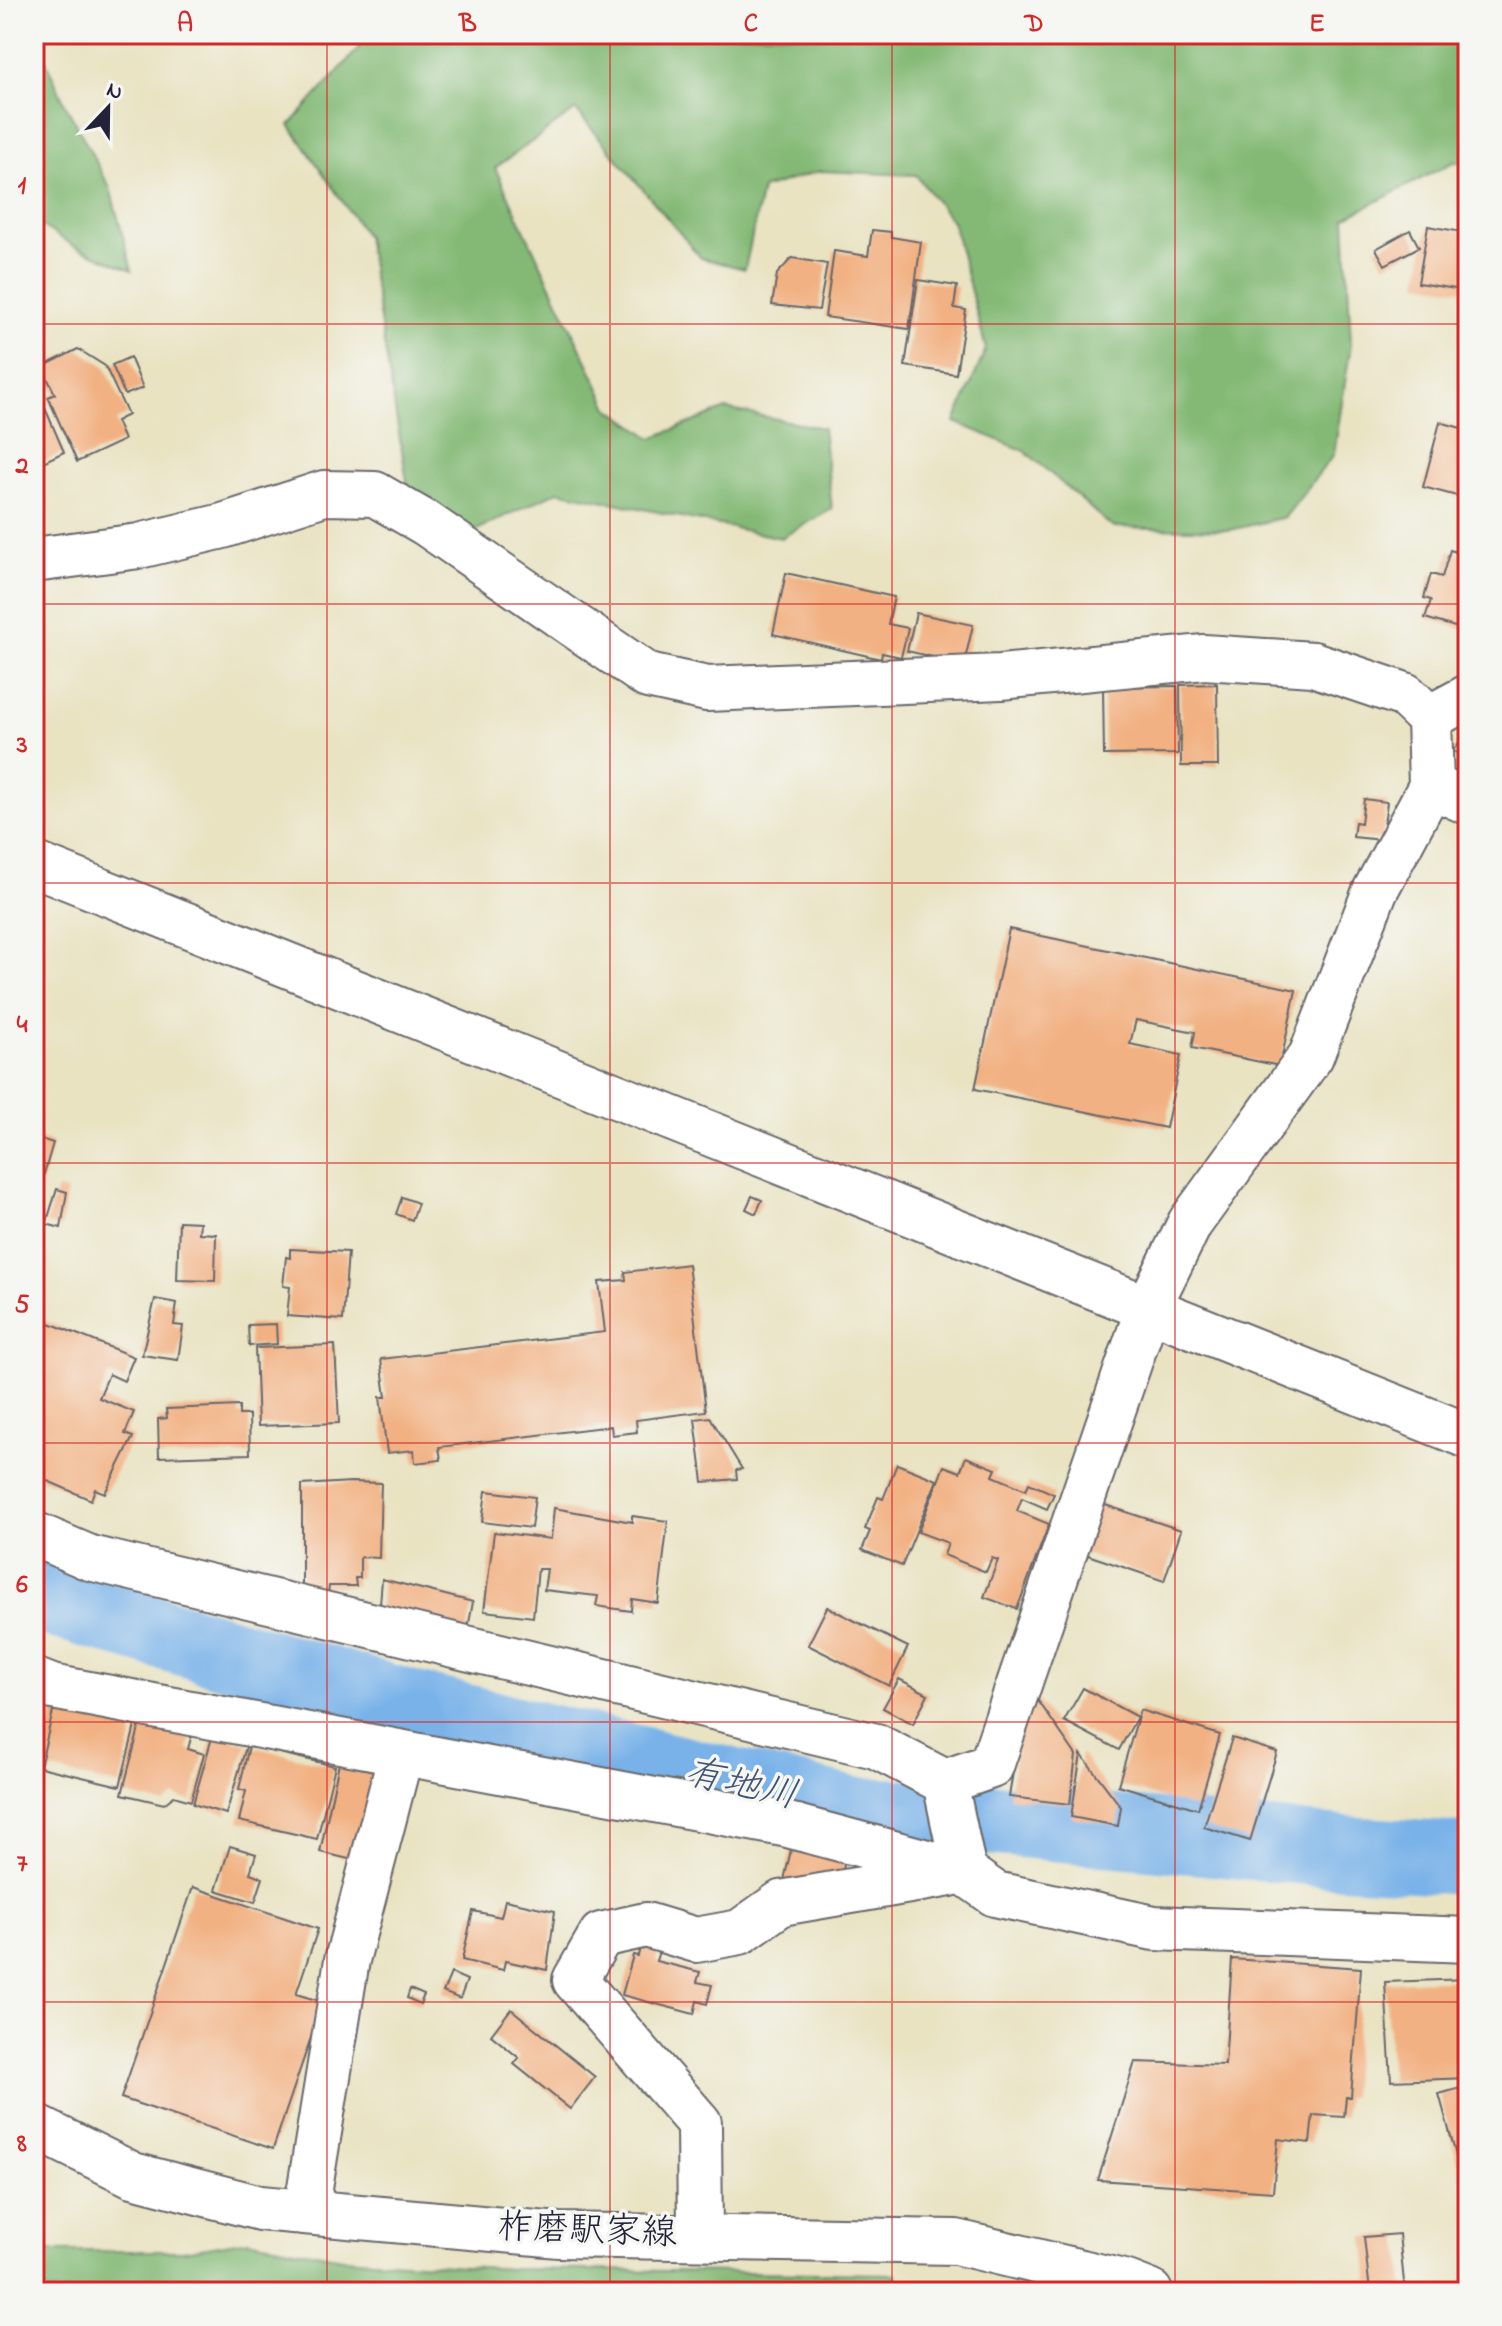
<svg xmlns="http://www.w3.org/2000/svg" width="1502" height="2326" font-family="'Indie Flower','Klee One',sans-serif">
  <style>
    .forest { fill: #83b975; stroke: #526e58; stroke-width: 2 }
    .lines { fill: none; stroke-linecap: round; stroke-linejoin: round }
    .river { stroke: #79b2e9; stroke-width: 72 }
    .building { fill: #f2b182 }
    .street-casing { stroke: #68666a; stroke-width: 48 }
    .secondary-casing { stroke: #68666a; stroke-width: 48 }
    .street { stroke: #fff; stroke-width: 44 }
    .secondary { stroke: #fff; stroke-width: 44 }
    .grid { fill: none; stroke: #d62828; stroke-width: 2; stroke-opacity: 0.55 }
    .labels { text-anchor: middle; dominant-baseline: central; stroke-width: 7; stroke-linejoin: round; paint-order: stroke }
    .street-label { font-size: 36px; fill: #22223b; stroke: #f6f6f2 }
    .water-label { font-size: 38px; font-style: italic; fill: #405478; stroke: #f6f6f2 }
    .neatline { fill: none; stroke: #d62828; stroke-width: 3 }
    .grid-label { font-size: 26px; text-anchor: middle; font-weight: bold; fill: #d62828 }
  </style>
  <rect width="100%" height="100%" fill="#f6f6f2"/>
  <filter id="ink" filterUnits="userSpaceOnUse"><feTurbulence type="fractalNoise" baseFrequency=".0125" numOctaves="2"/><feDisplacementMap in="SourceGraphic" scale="16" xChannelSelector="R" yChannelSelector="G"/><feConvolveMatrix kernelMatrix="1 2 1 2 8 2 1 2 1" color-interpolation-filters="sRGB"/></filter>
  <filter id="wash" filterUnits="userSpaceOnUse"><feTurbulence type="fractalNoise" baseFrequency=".006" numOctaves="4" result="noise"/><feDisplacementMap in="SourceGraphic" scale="32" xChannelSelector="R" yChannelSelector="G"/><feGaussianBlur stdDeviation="1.8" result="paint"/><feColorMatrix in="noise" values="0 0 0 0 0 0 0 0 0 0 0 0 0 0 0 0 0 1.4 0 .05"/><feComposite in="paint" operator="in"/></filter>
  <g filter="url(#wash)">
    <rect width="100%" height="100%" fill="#e9e3c2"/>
    <g class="forest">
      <path d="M34 34 64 102 110 188 132 270 74 246 34 221Z"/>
      <path d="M351 34H1468V163L1453 162 1345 218 1351 344 1334 454 1285 517 1230 530 1112 527 1025 451 955 422 986 349 953 223 916 175 819 171 762 189 745 269 701 258 576 110 495 168 609 408 652 438 726 409 823 428 832 509 781 538 558 491 464 536 409 493 366 236 290 125 359 48Z"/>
      <path d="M248 2240 342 2258 511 2269 896 2274 897 2292H34V2251H184Z"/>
    </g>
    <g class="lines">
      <path class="river" d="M34 1596 419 1709 853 1813 976 1818 1342 1852 1468 1859"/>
    </g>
    <g id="blocks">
      <g class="building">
        <path d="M1428 226 1468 233V291L1418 283Z"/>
        <path d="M872 230 891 232V237L921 242 909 329 825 317 834 251 868 256Z"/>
        <path d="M1410 230 1419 247 1385 265 1376 249Z"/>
        <path d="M792 258 827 264 819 310 772 305 777 274Z"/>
        <path d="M918 280 957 286 954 308 966 310 956 374 905 366Z"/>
        <path d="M78 349 105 366 128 415 116 421 124 440 77 462 48 397 55 394 42 367Z"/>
        <path d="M130 357 143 388 125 395 112 365Z"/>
        <path d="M39 394 64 452 37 465 34 396Z"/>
        <path d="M1440 422 1468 430V499L1423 487Z"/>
        <path d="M1450 550 1468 556V631L1425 618 1431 600 1424 598 1431 574 1442 577Z"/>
        <path d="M786 573 894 597 888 624 908 628 901 657 882 653 881 659 773 634Z"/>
        <path d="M916 613 973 625 964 664 907 651Z"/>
        <path d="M1217 684 1218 766H1181L1180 685Z"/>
        <path d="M1177 686 1178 754 1104 755 1103 687Z"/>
        <path d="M1468 733V762L1453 750Z"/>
        <path d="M1364 799 1387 802 1382 840 1353 837 1355 822 1361 823Z"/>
        <path d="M1009 929 1296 990 1280 1066 1192 1048 1195 1032 1136 1020 1130 1044 1181 1055 1166 1128 975 1089Z"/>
        <path d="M34 1137 53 1143 39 1191 34 1190Z"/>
        <path d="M57 1189 67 1192 61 1228 46 1224Z"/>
        <path d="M752 1196 762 1200 756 1214 746 1209Z"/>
        <path d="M402 1197 418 1203 412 1220 396 1214Z"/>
        <path d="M179 1221 200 1222 199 1233 216 1234 215 1281 177 1280Z"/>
        <path d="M290 1249 348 1252 343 1320 287 1316 290 1287 283 1286 286 1257 290 1258Z"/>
        <path d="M688 1264 706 1411 636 1420 637 1432 612 1435 611 1426 439 1447 441 1460 415 1463 414 1450 387 1453 380 1397H386L381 1359 605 1332 599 1282 626 1280 625 1272Z"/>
        <path d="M155 1299 177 1303 174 1325 183 1326 178 1360 142 1355Z"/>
        <path d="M37 1318 134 1357 124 1381 109 1374 99 1398 134 1412 125 1434 133 1437 105 1493 95 1489 91 1500 34 1475V1326Z"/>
        <path d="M276 1324 277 1344 249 1346 248 1325Z"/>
        <path d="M335 1345 339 1423 258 1426 255 1348Z"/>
        <path d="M239 1406V1415H249L250 1454 159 1457 158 1419 167 1418 166 1409Z"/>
        <path d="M710 1417 742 1469 736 1470 737 1479 703 1482 695 1419Z"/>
        <path d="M966 1457 996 1469 993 1476 1026 1490 1029 1483 1054 1494 1047 1509 1022 1498 1017 1511 1049 1524 1017 1609 984 1597 998 1560 992 1558 986 1572 944 1555 948 1543 918 1532 944 1466 960 1472Z"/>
        <path d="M897 1464 937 1480 902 1566 862 1550 870 1531 865 1529 878 1497 883 1499Z"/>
        <path d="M351 1482 381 1483 379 1558 360 1557V1578H355L356 1586H329L328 1593 302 1588V1485Z"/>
        <path d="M486 1491 535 1497 531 1528 482 1522Z"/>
        <path d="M1090 1500 1181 1530 1164 1581 1079 1552Z"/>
        <path d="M554 1508 632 1522V1516L668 1521 658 1603 632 1599 631 1611 596 1606 598 1596 544 1590 547 1569H538L533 1617 484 1611 494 1532 551 1539Z"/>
        <path d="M382 1579 473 1602 466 1639 379 1618Z"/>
        <path d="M827 1607 908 1647 889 1686 808 1645Z"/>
        <path d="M899 1679 928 1694 913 1724 883 1708Z"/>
        <path d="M1083 1688 1137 1717 1119 1750 1064 1721Z"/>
        <path d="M1030 1689 1076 1755 1070 1804 1009 1797 1026 1691Z"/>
        <path d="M55 1703 136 1722 120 1786 40 1767Z"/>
        <path d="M1140 1710 1220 1735 1198 1809 1118 1785Z"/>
        <path d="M141 1721 192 1734 188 1749 204 1754 191 1801 174 1796 164 1804 122 1794Z"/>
        <path d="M213 1734 247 1744 226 1814 193 1804Z"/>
        <path d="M1232 1738 1277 1752 1250 1841 1204 1827Z"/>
        <path d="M249 1746 335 1766 317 1839 239 1821 246 1791 239 1789Z"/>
        <path d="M1081 1754 1121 1807 1118 1826 1071 1817Z"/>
        <path d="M339 1763 387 1774 365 1863 320 1852Z"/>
        <path d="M230 1846 256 1854 250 1873 263 1878 255 1902 216 1890Z"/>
        <path d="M791 1850 845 1861 838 1889 783 1884Z"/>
        <path d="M193 1887 318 1929 296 1994 323 2002 273 2149 121 2098Z"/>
        <path d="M505 1900 555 1911 547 1970 505 1961 503 1970 462 1960 473 1911 501 1917Z"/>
        <path d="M642 1939 661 1944 656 1961 700 1972 697 1982 712 1985 707 2004 697 2001 694 2014 622 1995 633 1955 638 1956Z"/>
        <path d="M1232 1959 1361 1968 1351 2097H1346L1344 2117 1313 2115 1310 2143 1278 2139 1273 2192 1098 2180 1135 2062 1225 2065Z"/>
        <path d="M451 1973 467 1980 460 1999 443 1992Z"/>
        <path d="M1468 1979V2078L1391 2081 1385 1982Z"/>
        <path d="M410 1989 424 1995 420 2004 407 1998Z"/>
        <path d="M511 2009 595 2077 570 2109 514 2064 519 2058 491 2035Z"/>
        <path d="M1468 2086V2194L1467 2195 1439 2094Z"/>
        <path d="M1399 2234 1405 2292H1370L1364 2237Z"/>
      </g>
    </g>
  </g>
  <g filter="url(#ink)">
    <use href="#blocks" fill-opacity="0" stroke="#68666a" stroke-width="2"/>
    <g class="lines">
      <g class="street-casing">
        <g id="street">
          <path d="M34 560 139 546 223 526 324 493 375 494 427 524 648 676 707 689 1001 677 1204 657 1313 664 1405 695 1429 718 1431 786 1375 891 1311 1056 1190 1223 1148 1308 991 1766 945 1782"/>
          <path d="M1429 718 1468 697"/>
          <path d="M1431 786 1468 802"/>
          <path d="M34 864 1468 1436"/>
          <path d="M34 1680 52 1687 788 1825 964 1872"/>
          <path d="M306 2212 347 1960 401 1753"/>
          <path d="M700 2237 699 2123 575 1980 601 1935 646 1925 696 1940 740 1932 781 1903 950 1874"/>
        </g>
      </g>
      <g class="secondary-casing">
        <g id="secondary">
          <path d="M34 1534 90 1558 876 1746 945 1782 964 1872 995 1894 1154 1928 1468 1940"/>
          <path d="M34 2126 133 2175 260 2208 559 2235 956 2242 1127 2283 1150 2292"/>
        </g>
      </g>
      <use href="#street" class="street"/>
      <use href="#secondary" class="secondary"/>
    </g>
  </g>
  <path class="grid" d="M327 34V2292M610 34V2292M892 34V2292M1175 34V2292M34 324H1468M34 604H1468M34 883H1468M34 1163H1468M34 1443H1468M34 1722H1468M34 2002H1468"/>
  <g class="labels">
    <g class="street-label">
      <text transform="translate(587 2232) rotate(2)">柞磨駅家線</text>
    </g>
    <g class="water-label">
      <text transform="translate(741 1786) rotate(13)">有地川</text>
    </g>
  </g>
  <rect width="1502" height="2326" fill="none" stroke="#f6f6f2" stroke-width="88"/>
  <g transform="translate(108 108) rotate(22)" stroke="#f6f6f2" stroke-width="6" paint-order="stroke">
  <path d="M0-6L14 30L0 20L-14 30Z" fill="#22223b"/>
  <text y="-12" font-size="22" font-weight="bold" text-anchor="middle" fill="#22223b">N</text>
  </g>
  <rect x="44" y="44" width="1414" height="2238" class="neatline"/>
  <g class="grid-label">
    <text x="185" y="31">A</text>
    <text x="468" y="31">B</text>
    <text x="751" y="31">C</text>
    <text x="1034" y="31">D</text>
    <text x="1317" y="31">E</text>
    <text x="22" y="193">1</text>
    <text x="22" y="473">2</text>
    <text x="22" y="752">3</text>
    <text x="22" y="1032">4</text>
    <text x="22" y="1312">5</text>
    <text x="22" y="1592">6</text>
    <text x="22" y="1871">7</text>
    <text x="22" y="2151">8</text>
  </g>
</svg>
